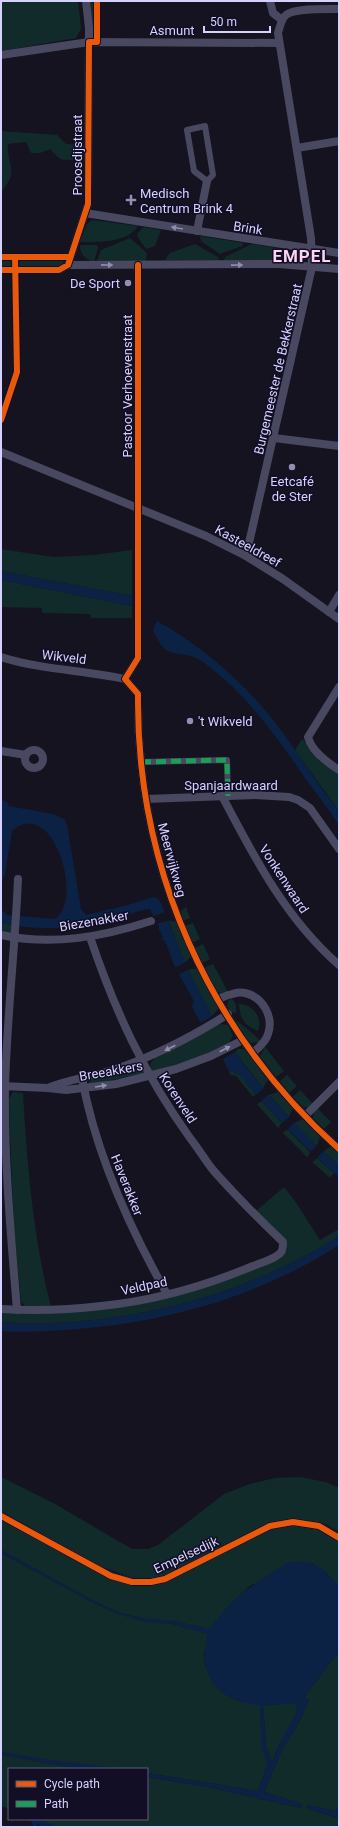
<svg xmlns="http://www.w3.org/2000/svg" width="340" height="1828" font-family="Roboto,sans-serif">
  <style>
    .green { fill: #112b2b }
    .water { fill: #0b2244; fill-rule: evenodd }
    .pier { fill: #151320 }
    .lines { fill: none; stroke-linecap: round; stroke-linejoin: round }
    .pedestrian { stroke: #484861; stroke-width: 6 }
    .minor { stroke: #484861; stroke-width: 8 }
    .quiet { stroke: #1a9f57; stroke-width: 5; stroke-dasharray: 10 5; stroke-linecap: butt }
    .cycleway-casing { stroke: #110e25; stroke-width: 8 }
    .cycleway { stroke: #e8590c; stroke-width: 6 }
    .oneway { fill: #8e8db0 }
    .poi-dot { fill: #928fb1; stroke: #110e25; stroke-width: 1.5 }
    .labels { text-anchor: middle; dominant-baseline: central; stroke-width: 3; stroke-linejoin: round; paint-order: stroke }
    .street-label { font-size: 13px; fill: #d5d2ff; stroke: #110e25 }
    .poi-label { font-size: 13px; fill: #d5d2ff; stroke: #110e25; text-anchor: start }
    .district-label { font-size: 17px; font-weight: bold; letter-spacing: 1px; fill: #ffd4f1; stroke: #110e25 }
  </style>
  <rect width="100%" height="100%" fill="#151320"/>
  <g class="green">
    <path d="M1 1H78L81 29 76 38 1 51Z"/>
    <path d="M90 1H94L95 33 93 34Z"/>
    <path d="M1 131 57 135 66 144 84 145V158C65 159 64 165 50 149L40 153H31L26 142 8 144C6 154 13 165 11 176 9 182 4 188 1 193Z"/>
    <path d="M92 220 138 226C127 243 99 242 80 242L87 224Z"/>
    <path d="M143 227 161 230 155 246 146 249 137 236 138 233Z"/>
    <path d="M200 236 244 243 242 246 220 254 201 241Z"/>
    <path d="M130 238 147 253 146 261H97L101 250Z"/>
    <path d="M195 244 218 257 219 260H165L170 253Z"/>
    <path d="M252 244 288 250 287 253 277 260H224L225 257Z"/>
    <path d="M80 245H97L98 248 94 261C85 260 80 254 80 245Z"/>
    <path d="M292 251 306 253 308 258 304 260H285Z"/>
    <rect x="1" y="260" width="12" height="7"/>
    <path d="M17 260H64L62 267H17Z"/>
    <path d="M1 549 53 557 94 555 132 550V596L1 571Z"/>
    <path d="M1 580 132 606V618H91L90 614 42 613V608L1 607Z"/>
    <path d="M302 739 321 760 339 775V811L295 750Z"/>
    <path d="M186 907 190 918 183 921 181 911Z"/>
    <path d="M168 920 176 922 191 956 185 963Z"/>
    <path d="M1 923 12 925V934L1 932Z"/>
    <path d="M193 923 200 939 192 943 185 926Z"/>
    <path d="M203 944 210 959 202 963 195 948Z"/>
    <path d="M213 964 228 992 222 994 217 991 204 968Z"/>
    <path d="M190 969H197L219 1008 212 1016 188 970Z"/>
    <path d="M232 998 236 1005V1013L231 1012 227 1006 228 1001Z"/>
    <path d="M239 1004C253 1004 263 1018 258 1031 244 1025 240 1019 239 1004Z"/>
    <path d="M234 1020C239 1022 258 1037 260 1041V1042L250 1043Z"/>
    <path d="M219 1024 228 1025 233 1036 228 1044 198 1058 152 1072 150 1064 154 1059Z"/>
    <path d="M265 1047 284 1071 276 1077 260 1056Z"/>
    <path d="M238 1049H244L268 1080 263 1088 235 1052Z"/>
    <path d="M134 1066 141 1068 144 1073 88 1085 90 1080Z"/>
    <path d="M229 1072C241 1070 249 1086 256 1094L253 1097 236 1076 230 1075Z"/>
    <path d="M287 1075 297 1086 289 1093 280 1081Z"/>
    <path d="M300 1090 313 1104 309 1108 303 1107 293 1097Z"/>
    <path d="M13 1092 23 1093C27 1164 33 1237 51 1307H26L21 1301 14 1228 10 1132 9 1099Z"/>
    <path d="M278 1092 293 1108 289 1117 269 1095Z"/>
    <path d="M262 1101 282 1123 278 1128 257 1104Z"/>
    <path d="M317 1108 331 1122 324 1129 313 1118 314 1113Z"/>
    <path d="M303 1119 320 1137 317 1146 294 1123Z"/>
    <path d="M287 1129 311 1153 307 1157 283 1133Z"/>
    <path d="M331 1147 339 1154V1166L323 1151Z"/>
    <path d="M317 1158 334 1173 330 1178 312 1162Z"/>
    <path d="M284 1187 295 1201 320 1240 339 1229V1236C245 1297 113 1330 1 1322V1312H69L231 1278 280 1259 287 1250V1242L256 1211Z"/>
    <path d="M1 1477 55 1504 132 1549H148L158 1545 224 1494 250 1484 275 1478 300 1477 326 1482 339 1488V1532L326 1524 291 1519 164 1575 141 1581 100 1566 1 1511Z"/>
    <path d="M1 1519 73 1558 141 1585 274 1528 294 1525 315 1528 339 1542V1588L325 1572 312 1563 251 1585 226 1609 211 1628H204L174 1621 150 1620 120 1613 94 1601 1 1550Z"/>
    <path d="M1 1553 94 1603 118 1614 144 1621 173 1624 209 1634 204 1654 205 1665 221 1691 236 1700 260 1705 262 1747 268 1763 258 1791 147 1773V1769C98 1769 49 1761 1 1752Z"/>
    <path d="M339 1651V1804L336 1811 308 1805 307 1809 339 1818V1827H57L37 1819H147V1777L208 1787 301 1808 302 1804 264 1792 281 1752 301 1719 308 1700 304 1697Z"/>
    <path d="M296 1703 298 1711 277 1749 272 1762 266 1747 263 1705Z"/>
    <path d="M1 1755 81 1769H9V1809L1 1806Z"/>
  </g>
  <g class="water">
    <path d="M1 571 132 596V606L1 580Z"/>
    <path d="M157 621C198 644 234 674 265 710 292 742 313 779 339 811V826C330 810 318 796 307 781 278 738 246 693 203 662 181 646 168 666 153 630Z"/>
    <path d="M1 800 6 801 9 806 53 814 64 819 67 825 81 909 86 915 124 906 153 897 157 898 161 903 188 970 212 1016 201 1023 192 1007 194 1001 175 967 165 941 161 939 163 937 160 931 158 930 159 927 150 909C139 910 126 916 115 919 77 928 39 932 1 923V909L7 915 54 919C85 905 54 794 12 831L5 874 1 883Z"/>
    <path d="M235 1052C265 1094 301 1130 339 1166V1177C303 1146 270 1112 240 1075L234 1072H229L223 1059Z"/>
    <path d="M339 1236V1245C257 1298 161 1324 64 1330 44 1331 22 1333 1 1331V1322C113 1330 245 1297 339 1236Z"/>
    <path d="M1 1550 94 1601 120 1613 142 1618 174 1621 204 1628H211C231 1597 258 1581 288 1563 309 1556 329 1570 339 1588V1651L304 1697 308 1700 301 1719 281 1752 264 1792 302 1804 301 1808 208 1787 147 1777V1773L258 1791 268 1763 261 1747 260 1705C219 1702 195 1675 208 1634L173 1624 144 1621 118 1614 94 1603 1 1553ZM296 1703 297 1711 277 1749 272 1762 266 1747 263 1706Z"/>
    <path d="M1 1752 29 1757 123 1769H81L1 1755Z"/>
    <path d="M339 1804V1818L307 1809 308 1805 336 1811Z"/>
    <path d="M25 1819H37L57 1827H45L37 1824V1827H33L32 1822Z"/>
  </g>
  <g class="pier">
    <path d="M167 911 170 920 156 924 152 917Z"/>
    <path d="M186 962 190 969 177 975 174 968Z"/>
    <path d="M265 1087 270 1093 260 1102 255 1096Z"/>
    <path d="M290 1116 296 1121 286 1131 280 1125Z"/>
    <path d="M318 1144 325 1150 315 1159 309 1154Z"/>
  </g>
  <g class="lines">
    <g class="pedestrian">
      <path d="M205 126 213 175 207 181 194 171 187 130Z"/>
      <path d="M141 762 227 760 228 796"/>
    </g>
    <g class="minor">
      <path d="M270 1 273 13 282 20"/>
      <path d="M1 55 89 42 279 43"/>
      <path d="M297 148 339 141"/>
      <path d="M85 213 339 253"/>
      <path d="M197 231 207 181"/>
      <path d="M1 257H70"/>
      <path d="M68 265 88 204 89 28 86 1"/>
      <path d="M138 265V658L125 679 138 694C136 869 209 1032 339 1149"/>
      <path d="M1 270H59L68 265 279 264 339 269"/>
      <path d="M274 438 339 446"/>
      <path d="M1 452 206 536 246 556 283 579 339 619"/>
      <path d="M246 556 312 267 311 238 278 33C280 27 281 19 286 15 294 8 327 9 339 9"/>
      <path d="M329 612 339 595"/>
      <path d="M1 657C42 670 84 670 125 679"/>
      <path d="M339 687 308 737C311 750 328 763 339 770"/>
      <circle cx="34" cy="759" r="9"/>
      <path d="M1 751 26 755"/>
      <path d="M222 796C254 857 286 919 339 965"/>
      <path d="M146 799 255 795 289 797 298 800 310 808 339 849"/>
      <path d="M1 935C52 946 102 937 151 921"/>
      <path d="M218 999C226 996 236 991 245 993 263 997 274 1017 268 1034 266 1042 258 1048 253 1053"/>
      <path d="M82 1078C96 1155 129 1227 167 1294"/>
      <path d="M1 1086 48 1088 66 1090 116 1084 176 1069 211 1056 243 1040"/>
      <path d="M48 1088C69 1079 91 1077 113 1070 155 1056 190 1038 228 1014"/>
      <path d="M305 1116 339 1082"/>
      <path d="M1 1309C34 1311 68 1310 101 1306 152 1301 205 1286 253 1266 261 1263 271 1260 278 1255 283 1252 283 1247 283 1242 259 1219 235 1195 213 1170 205 1160 198 1148 190 1138 144 1074 115 1011 90 937"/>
      <path d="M17 1310C11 1236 4 1161 5 1087 7 1017 15 948 18 879"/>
      <path d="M1 1516 111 1576 132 1582H151L165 1579 270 1526 293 1522 319 1526 339 1538"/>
    </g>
    <path class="quiet" d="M141 762 227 760 228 796"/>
    <g class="cycleway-casing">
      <g id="cycleway">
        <path d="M1 257H70"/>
        <path d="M138 265V658L125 679 138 694C136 869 209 1032 339 1149"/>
        <path d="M1 270H59L68 265 88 204 89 42H97V1"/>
        <path d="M1 420 17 372 15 257"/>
        <path d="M1 1516 111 1576 132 1582H151L165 1579 270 1526 293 1522 319 1526 339 1538"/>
      </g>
    </g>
    <use href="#cycleway" class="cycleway"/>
  </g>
  <defs><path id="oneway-solid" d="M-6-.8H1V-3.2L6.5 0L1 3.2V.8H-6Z"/></defs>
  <g class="oneway">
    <use href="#oneway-solid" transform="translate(177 228) rotate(-170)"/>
    <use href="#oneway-solid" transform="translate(107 265) rotate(1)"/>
    <use href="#oneway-solid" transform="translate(237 265) rotate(-1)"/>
    <use href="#oneway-solid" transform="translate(170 1048) rotate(153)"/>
    <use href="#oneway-solid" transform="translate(225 1049) rotate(-28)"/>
    <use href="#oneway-solid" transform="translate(101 1086) rotate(-9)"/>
  </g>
  <g class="poi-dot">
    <path d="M129 194h4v4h4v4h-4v4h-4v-4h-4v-4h4z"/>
    <circle cx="128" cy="283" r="4"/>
    <circle cx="292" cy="467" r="4"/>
    <circle cx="190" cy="721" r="4"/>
  </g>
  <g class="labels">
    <g class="street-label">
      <text x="172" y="30">Asmunt</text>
      <text transform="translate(77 155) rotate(-90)">Proosdijstraat</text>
      <text transform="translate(248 228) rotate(9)">Brink</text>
      <text transform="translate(278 369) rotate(-77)">Burgemeester de Bekkerstraat</text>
      <text transform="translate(127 386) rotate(-90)">Pastoor Verhoevenstraat</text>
      <text transform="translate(248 546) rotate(29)">Kasteeldreef</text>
      <text transform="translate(64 657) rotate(7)">Wikveld</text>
      <text x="231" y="785">Spanjaardwaard</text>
      <text transform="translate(172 860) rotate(75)">Meerwijkweg</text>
      <text transform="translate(284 879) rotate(57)">Vonkenwaard</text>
      <text transform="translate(94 921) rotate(-10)">Biezenakker</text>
      <text transform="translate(111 1071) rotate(-10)">Breeakkers</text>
      <text transform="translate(178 1098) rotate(57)">Korenveld</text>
      <text transform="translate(127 1185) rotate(68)">Haverakker</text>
      <text transform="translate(144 1286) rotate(-12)">Veldpad</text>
      <text transform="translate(186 1555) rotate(-25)">Empelsedijk</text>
    </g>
    <g class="poi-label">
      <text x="140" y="193">Medisch<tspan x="140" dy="15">Centrum Brink 4</tspan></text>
      <text x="120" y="283" text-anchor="end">De Sport</text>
      <text x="292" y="481" text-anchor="middle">Eetcafé<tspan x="292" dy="15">de Ster</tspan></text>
      <text x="198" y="721">'t Wikveld</text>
    </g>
    <g class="district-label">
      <text x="302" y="256">EMPEL</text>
    </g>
  </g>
  <rect width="340" height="1828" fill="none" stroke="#d5d2ff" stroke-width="4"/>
  <rect x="8" y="1768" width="140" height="52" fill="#110e25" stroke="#5f5c7c"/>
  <rect x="16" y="1781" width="20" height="6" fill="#e8590c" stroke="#5f5c7c"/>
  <text x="44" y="1788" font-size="12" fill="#d5d2ff">Cycle path</text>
  <rect x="16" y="1801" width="20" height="6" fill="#1a9f57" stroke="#5f5c7c"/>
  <text x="44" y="1808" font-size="12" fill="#d5d2ff">Path</text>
  <path d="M204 26v6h66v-6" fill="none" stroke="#d5d2ff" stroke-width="2"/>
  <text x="210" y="26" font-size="12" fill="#d5d2ff" stroke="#110e25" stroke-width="3" paint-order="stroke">50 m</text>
</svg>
